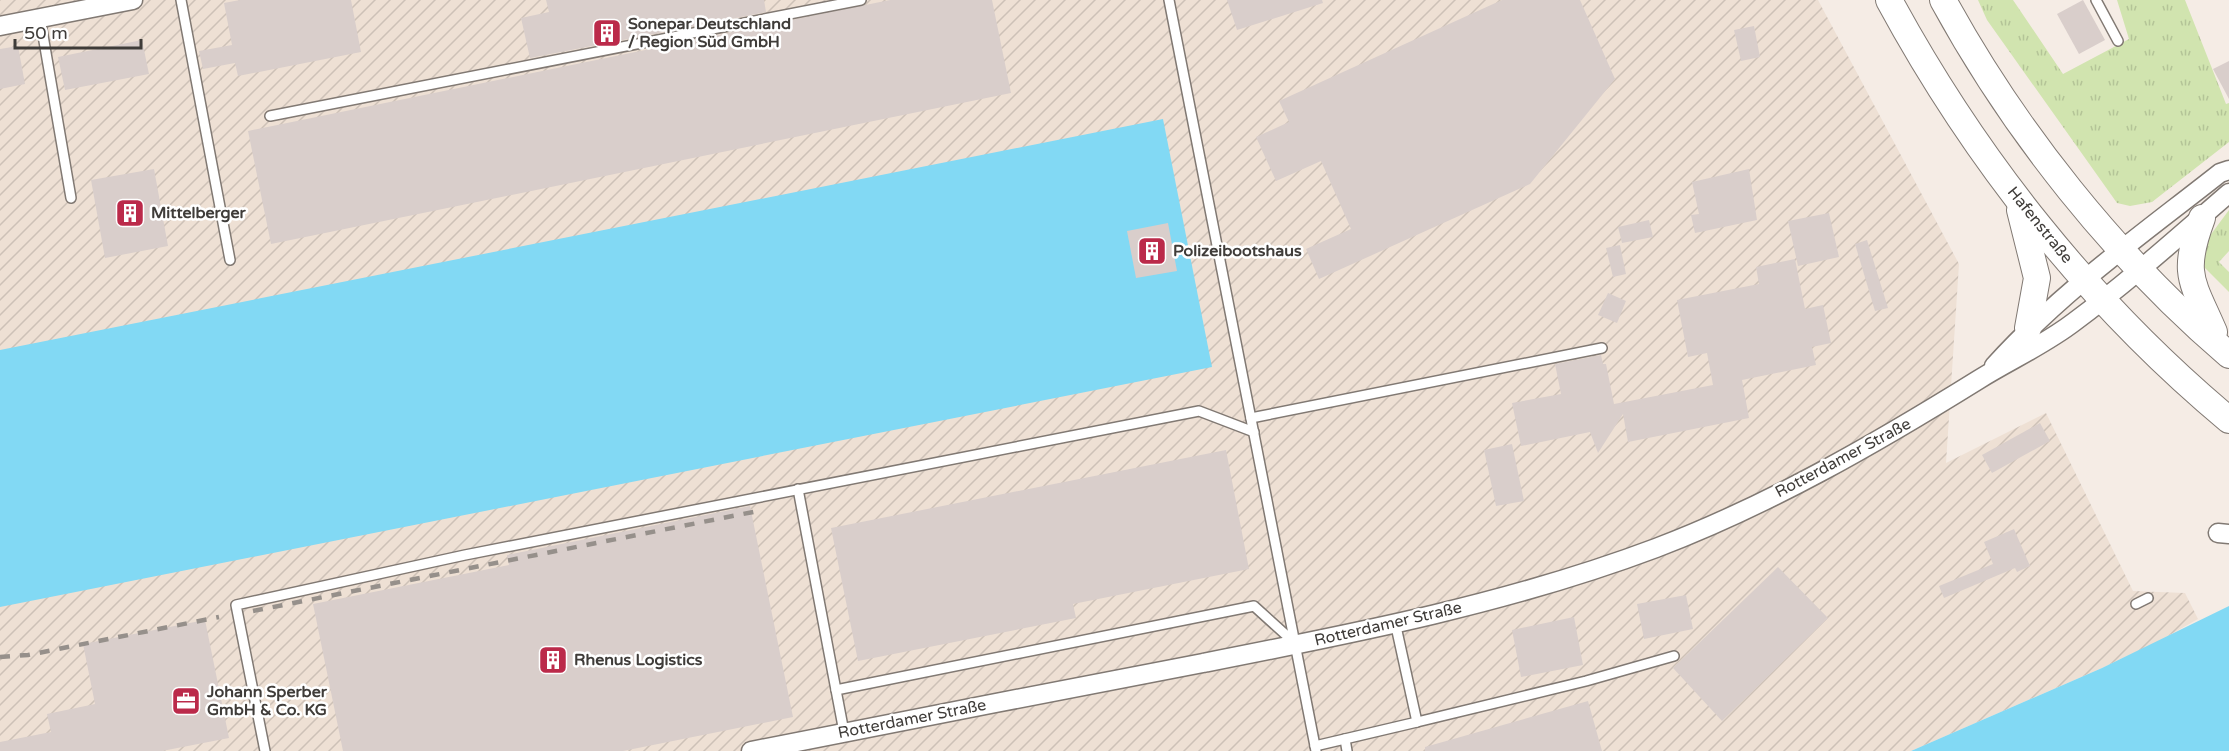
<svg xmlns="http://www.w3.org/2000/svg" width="2229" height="751" font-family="'Varela Round',sans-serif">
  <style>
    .industrial { fill: url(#industrial-furrows) }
    .grass { fill: url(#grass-tufts) }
    .water { fill: #82d9f4 }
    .building { fill: #d9cecb }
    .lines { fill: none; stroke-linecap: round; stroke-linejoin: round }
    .lane-casing { stroke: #817973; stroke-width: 12 }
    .street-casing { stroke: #817973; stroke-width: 21 }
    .secondary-casing { stroke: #817973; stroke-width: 28 }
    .lane { stroke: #fff; stroke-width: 9 }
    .street { stroke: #fff; stroke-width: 18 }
    .secondary { stroke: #fff; stroke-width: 26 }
    .rail { stroke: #96908b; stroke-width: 4.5; stroke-dasharray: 10 10; stroke-linecap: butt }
    .labels { text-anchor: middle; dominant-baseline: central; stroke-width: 5; stroke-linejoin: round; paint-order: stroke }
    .poi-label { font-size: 16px; font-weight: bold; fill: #3f3c39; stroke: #fff; text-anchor: start }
    .street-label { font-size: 16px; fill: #3f3c39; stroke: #fff }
  </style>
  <defs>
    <pattern id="industrial-furrows" width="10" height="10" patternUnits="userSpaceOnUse" patternTransform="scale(1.5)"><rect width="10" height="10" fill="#eee0d4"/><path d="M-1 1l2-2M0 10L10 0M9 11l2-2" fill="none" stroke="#cdc1b7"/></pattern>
    <pattern id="grass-tufts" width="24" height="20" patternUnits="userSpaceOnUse" patternTransform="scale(1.5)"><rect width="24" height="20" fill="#d1e4af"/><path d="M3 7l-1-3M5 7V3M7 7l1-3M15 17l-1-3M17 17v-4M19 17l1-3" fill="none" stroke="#b4c497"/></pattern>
  </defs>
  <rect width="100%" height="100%" fill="#f5ece5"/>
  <path class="industrial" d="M0 0H1818L1959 264 1946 463 2046 413 2133 591 2185 593 2198 619 2159 641 2102 668 1911 751H0Z"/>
  <g class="grass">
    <path d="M1978 0H2013L2063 74 2129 39 2117 0H2185L2226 104 2229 103V142L2152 202 2130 206 2117 203 1987 20Z"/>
    <path d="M2229 210V251L2219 262 2229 272V292L2203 266 2209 237Z"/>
  </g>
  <g class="water">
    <path d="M1163 119 1212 367 0 607V350Z"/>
    <path d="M2229 606V751H1911L2102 668Z"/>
  </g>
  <g class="building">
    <path d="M240 0H351L361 52 238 76 235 63 203 69 199 51 232 45 224 3Z"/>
    <path d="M546 0H764L766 12 530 58 521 18 549 12Z"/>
    <path d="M890 0H992L1011 93 271 244 248 131Z"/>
    <path d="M1227 0H1322L1323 3 1237 30Z"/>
    <path d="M1502 0H1580L1615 79 1530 184 1319 279 1306 249 1351 229 1321 161 1276 181 1256 137 1289 122 1279 101Z"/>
    <path d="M2083 0 2105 40 2079 54 2057 14Z"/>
    <path d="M1754 26 1760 57 1741 61 1734 30Z"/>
    <path d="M142 40 149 74 65 90 58 57Z"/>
    <path d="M18 46 25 84 0 89V49Z"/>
    <path d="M2229 61V99L2213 69Z"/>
    <path d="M154 169 168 246 105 258 91 180Z"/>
    <path d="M1749 169 1757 220 1695 233 1691 215 1699 214 1692 182Z"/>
    <path d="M1829 213 1839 257 1798 266 1788 221Z"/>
    <path d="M1649 220 1653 237 1622 243 1618 227Z"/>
    <path d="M1168 223 1177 271 1136 278 1127 231Z"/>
    <path d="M1867 240 1888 308 1875 311 1855 244Z"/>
    <path d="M1620 245 1626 274 1613 277 1606 248Z"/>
    <path d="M1795 259 1805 309 1823 305 1831 343 1812 347 1816 365 1742 380 1749 418 1628 442 1623 414 1598 453 1590 432 1521 446 1512 403 1561 394 1555 364 1601 355 1603 364H1606L1614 404 1713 385 1707 353 1688 357 1677 300 1759 284 1756 267Z"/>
    <path d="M1608 293 1626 301 1617 323 1598 315Z"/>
    <path d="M2040 423 2050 441 1992 473 1982 455Z"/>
    <path d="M1512 444 1524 501 1496 506 1484 450Z"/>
    <path d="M1226 450 1249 569 1073 604 1076 618 858 661 831 528Z"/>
    <path d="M750 506 793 717 623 751H343L313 604 509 565 507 555Z"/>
    <path d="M2014 529 2030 566 2017 572 2015 568 1944 598 1939 586 1993 564 1984 542Z"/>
    <path d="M1778 567 1828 618 1722 721 1673 668Z"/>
    <path d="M1686 595 1693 629 1644 639 1637 604Z"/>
    <path d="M1574 617 1583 665 1521 677 1512 630Z"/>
    <path d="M205 620 229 738 162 751H0V742L51 732 47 714 95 704 83 644Z"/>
    <path d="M1588 701 1602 751H1425V747Z"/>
  </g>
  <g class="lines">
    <g class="lane-casing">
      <g id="lane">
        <path d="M181 0 230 260"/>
        <path d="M1169 0 1316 751"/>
        <path d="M2096 0 2118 41"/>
        <path d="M40 18 71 198"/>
        <path d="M270 116 861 0"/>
        <path d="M1251 418 1602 348"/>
        <path d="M798 489 836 690"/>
        <path d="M2136 604 2148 598"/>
        <path d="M1395 622 1417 722 1586 681 1674 656"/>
        <path d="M844 732 836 690 1254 606 1296 644"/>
        <path d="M1345 739 1347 751"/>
        <path d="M1315 746 1417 722"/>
        <path d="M265 751 236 605 465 555 1199 411 1254 432"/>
      </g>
    </g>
    <g class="street-casing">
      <g id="street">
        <path d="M0 26 133 0"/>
        <path d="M1994 366C2063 290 2140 236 2220 173L2229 170"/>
        <path d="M2218 533 2229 534"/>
        <path d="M751 751C902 721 1052 692 1203 663 1356 633 1510 603 1656 548 1769 505 1875 444 1978 380 2010 360 2044 345 2074 322 2128 282 2178 237 2229 193"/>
      </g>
    </g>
    <g class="secondary-casing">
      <g id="secondary">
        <path d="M1889 0C1975 159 2090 304 2229 420"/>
        <path d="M1943 0C2015 132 2115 257 2229 355"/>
        <path d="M2020 210 2037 278 2028 328"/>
        <path d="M2202 218C2181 274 2192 281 2214 332"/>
      </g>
    </g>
    <use href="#lane" class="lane"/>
    <use href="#street" class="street"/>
    <use href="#secondary" class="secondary"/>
    <g class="rail">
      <path d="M253 611 758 511"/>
      <path d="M0 657 28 655 219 617"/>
    </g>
  </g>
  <defs>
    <g id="building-square" transform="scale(1.5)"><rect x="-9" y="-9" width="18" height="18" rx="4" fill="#bb2a4a" stroke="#fff"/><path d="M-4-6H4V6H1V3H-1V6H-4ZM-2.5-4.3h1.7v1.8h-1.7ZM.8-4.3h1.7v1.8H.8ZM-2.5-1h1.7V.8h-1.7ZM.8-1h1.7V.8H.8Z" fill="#fff"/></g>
    <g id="office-square" transform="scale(1.5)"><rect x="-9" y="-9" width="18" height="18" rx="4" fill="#bb2a4a" stroke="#fff"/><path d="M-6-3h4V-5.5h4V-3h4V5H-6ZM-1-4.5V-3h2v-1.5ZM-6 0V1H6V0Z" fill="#fff"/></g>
  </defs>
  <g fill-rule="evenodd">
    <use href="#building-square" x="607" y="33"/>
    <use href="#building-square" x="130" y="213"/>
    <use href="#building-square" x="1152" y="251"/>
    <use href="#building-square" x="553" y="660"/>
    <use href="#office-square" x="186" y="701"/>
  </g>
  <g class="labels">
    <g class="poi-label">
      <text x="628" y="24">Sonepar Deutschland<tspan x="628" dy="18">/ Region Süd GmbH</tspan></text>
      <text x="151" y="213">Mittelberger</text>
      <text x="1173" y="251">Polizeibootshaus</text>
      <text x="574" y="660">Rhenus Logistics</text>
      <text x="207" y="692">Johann Sperber<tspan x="207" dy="18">GmbH &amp; Co. KG</tspan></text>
    </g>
    <g class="street-label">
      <text transform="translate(2040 225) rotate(51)">Hafenstraße</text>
      <text transform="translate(1843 458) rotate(-28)">Rotterdamer Straße</text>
      <text transform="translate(1388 624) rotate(-13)">Rotterdamer Straße</text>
      <text transform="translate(912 719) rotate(-11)">Rotterdamer Straße</text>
    </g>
  </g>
  <path d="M15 39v9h126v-9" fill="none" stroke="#3f3c39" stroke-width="3"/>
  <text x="24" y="39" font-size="18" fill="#3f3c39" stroke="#ffffff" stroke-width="4.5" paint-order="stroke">50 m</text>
</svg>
